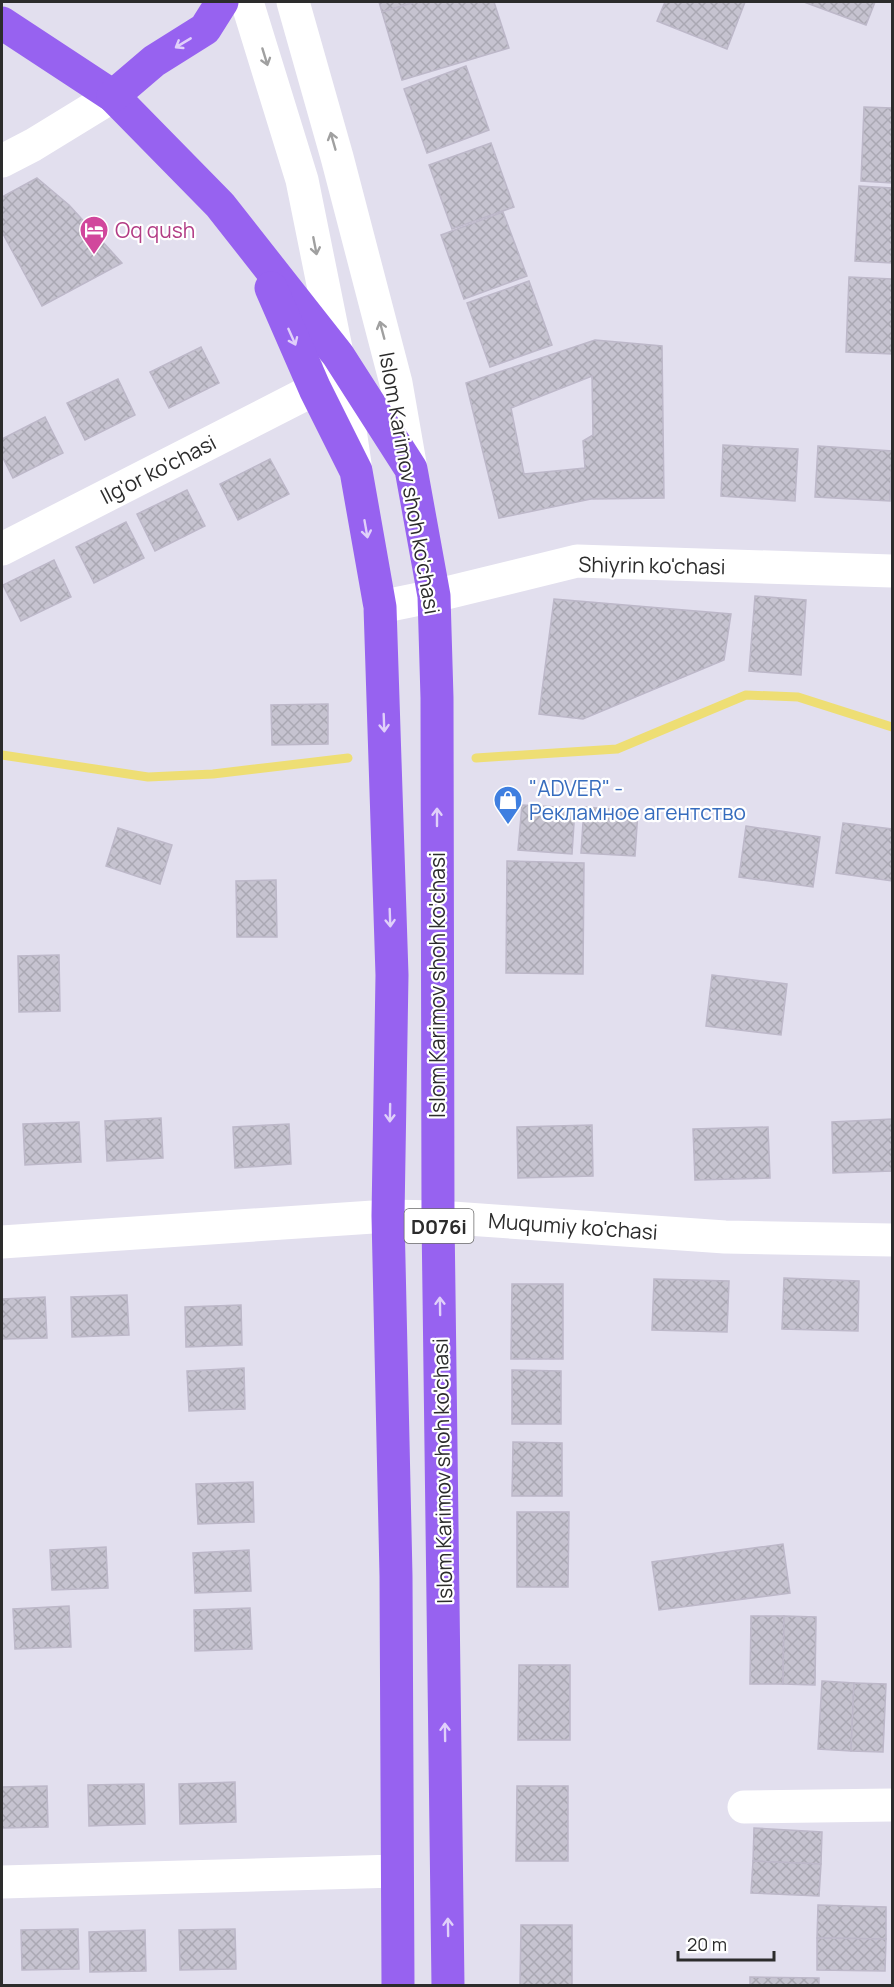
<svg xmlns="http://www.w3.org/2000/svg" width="894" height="1987" font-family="Manrope,sans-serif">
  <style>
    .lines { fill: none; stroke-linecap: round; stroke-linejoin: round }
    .stream { stroke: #eede74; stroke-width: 9 }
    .building { fill: url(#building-cross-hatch); stroke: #bdb8c9; stroke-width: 1.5; fill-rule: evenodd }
    .street { stroke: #fff; stroke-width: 33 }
    .secondary { stroke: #fff; stroke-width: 33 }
    .primary { stroke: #9762f0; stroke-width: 33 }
    .oneway { stroke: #e0d0fa }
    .oneway2 { stroke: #a0a0a0 }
    .labels { text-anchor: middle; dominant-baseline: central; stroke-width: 4.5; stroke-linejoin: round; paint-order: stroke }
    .shield { fill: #fff; stroke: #6b6b6b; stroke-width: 1.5 }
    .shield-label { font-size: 20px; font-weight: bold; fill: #2c2c2c }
    .hotel-label { font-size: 21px; fill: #b23c85; stroke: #fff; text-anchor: start }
    .street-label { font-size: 21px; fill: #2c2c2c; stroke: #fff }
    .shop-label { font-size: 21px; fill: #366cbe; stroke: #fff; text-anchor: start }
  </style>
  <defs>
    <pattern id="building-cross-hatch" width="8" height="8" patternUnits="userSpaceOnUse" patternTransform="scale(1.5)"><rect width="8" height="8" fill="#c6c3d0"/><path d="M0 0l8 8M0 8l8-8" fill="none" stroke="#aaa8b3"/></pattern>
  </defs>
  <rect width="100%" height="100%" fill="#e2dfee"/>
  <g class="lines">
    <g class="stream">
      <path d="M2 755 148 777 213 774 348 758"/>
      <path d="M476 758 617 749 746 695 798 697 892 727"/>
    </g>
  </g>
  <g class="building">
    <path d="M379 2H415L382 12Z"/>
    <path d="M415 2H494L509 48 402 80 382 12Z"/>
    <path d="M665 2H745L727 49 657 21Z"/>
    <path d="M804 2H875L866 25Z"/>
    <path d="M466 66 489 130 427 153 404 89Z"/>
    <path d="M864 107 892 108V183L861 181Z"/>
    <path d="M491 143 514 207 452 229 429 165Z"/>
    <path d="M37 178 69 205 122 263 42 306 2 232V197Z"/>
    <path d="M859 186 892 188V263L855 261Z"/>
    <path d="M503 212 527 276 464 299 441 235Z"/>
    <path d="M849 277 892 279V354L846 352Z"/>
    <path d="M529 281 552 345 490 367 467 303Z"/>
    <path d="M595 340 662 346 664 498 591 499 499 518 466 383ZM592 376 593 435 583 441 585 468 524 474 511 408Z"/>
    <path d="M201 347 219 383 169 408 150 372Z"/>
    <path d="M118 379 135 415 85 440 67 403Z"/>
    <path d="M45 417 63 453 13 478 2 456V439Z"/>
    <path d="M723 445 798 449 795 501 721 496Z"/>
    <path d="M818 446 892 451 890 501 815 497Z"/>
    <path d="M270 459 289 494 238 520 220 484Z"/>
    <path d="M187 490 205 526 155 551 137 514Z"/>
    <path d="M126 522 144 558 94 583 76 547Z"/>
    <path d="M54 560 71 597 21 621 3 585Z"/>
    <path d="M755 596 806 600 801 675 749 671Z"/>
    <path d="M554 599 731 614 724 660 583 719 539 714Z"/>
    <path d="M328 704V744L272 745 271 705Z"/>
    <path d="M522 805 575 808 572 854 518 850Z"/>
    <path d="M584 807 638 811 635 856 581 853Z"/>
    <path d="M843 823 892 829V881L836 873Z"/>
    <path d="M746 826 820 837 813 887 739 877Z"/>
    <path d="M118 828 172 845 160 884 106 866Z"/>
    <path d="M507 861 584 863 583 974 506 973Z"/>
    <path d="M276 880 277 937H237L236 881Z"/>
    <path d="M59 955 60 1011 19 1012 18 956Z"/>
    <path d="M712 975 787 984 781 1035 706 1026Z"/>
    <path d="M161 1118 163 1158 107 1161 105 1121Z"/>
    <path d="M892 1119V1171L833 1173 832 1122Z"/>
    <path d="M79 1122 81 1162 25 1165 23 1124Z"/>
    <path d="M289 1124 291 1164 235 1168 233 1127Z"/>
    <path d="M592 1125 593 1176 518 1178 517 1127Z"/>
    <path d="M768 1127 770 1178 695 1180 693 1129Z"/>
    <path d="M784 1278 859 1281 858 1331 782 1329Z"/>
    <path d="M654 1279 729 1281 727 1332 652 1330Z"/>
    <path d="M512 1284H563V1359H511Z"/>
    <path d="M127 1295 129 1335 72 1337 71 1297Z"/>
    <path d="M45 1297 47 1338 2 1339V1299Z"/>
    <path d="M241 1305 242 1345 186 1347 185 1307Z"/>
    <path d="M244 1368 245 1409 189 1411 187 1371Z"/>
    <path d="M512 1370 561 1371V1424H512Z"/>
    <path d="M513 1442 562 1443V1496H512Z"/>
    <path d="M253 1482 254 1522 198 1524 196 1484Z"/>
    <path d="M517 1512H569L568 1587H517Z"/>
    <path d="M783 1544 790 1593 659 1610 652 1562Z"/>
    <path d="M106 1547 108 1588 52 1590 50 1550Z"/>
    <path d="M249 1550 251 1591 195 1593 193 1553Z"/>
    <path d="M69 1606 71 1647 15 1649 13 1609Z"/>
    <path d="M250 1608 252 1649 195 1651 194 1610Z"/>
    <path d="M751 1616H784L783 1684H750Z"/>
    <path d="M784 1616 816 1617 815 1685 783 1684Z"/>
    <path d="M519 1665H570V1740H518Z"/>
    <path d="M822 1681 854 1683 851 1751 818 1749Z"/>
    <path d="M854 1683 886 1684 883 1752 851 1751Z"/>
    <path d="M235 1782 236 1822 180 1824 179 1784Z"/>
    <path d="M144 1784 145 1824 89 1826 88 1785Z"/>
    <path d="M47 1786 48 1827 2 1828V1787Z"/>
    <path d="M517 1786H568V1861H516Z"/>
    <path d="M754 1828 822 1832 821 1864 753 1861Z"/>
    <path d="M753 1861 821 1864 819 1896 751 1893Z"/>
    <path d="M818 1905 886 1907V1939L817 1938Z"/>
    <path d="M521 1925H572V1986H520Z"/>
    <path d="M78 1929 79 1969 22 1970 21 1930Z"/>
    <path d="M235 1929 236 1969 180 1970 179 1930Z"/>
    <path d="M145 1930 146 1971 90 1972 89 1932Z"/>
    <path d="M817 1938 886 1939 885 1971 817 1970Z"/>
    <path d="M750 1977 819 1978V1986H750Z"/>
  </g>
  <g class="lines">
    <g class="street">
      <path d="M2 161 33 145 113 96"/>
      <path d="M2 549 315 389"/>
      <path d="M380 607 434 596 577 561 892 571"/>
      <path d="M2 1242 388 1216 438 1217 725 1237 892 1240"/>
      <path d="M744 1807 892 1805"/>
      <path d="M2 1882 397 1871"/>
    </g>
    <g class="secondary">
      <path d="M247 2 302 180 343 383 355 464"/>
      <path d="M293 2 337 157 396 383 411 469"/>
    </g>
    <g class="primary">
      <path d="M2 23 113 96 220 205 338 355 411 469 434 596 437 698 438 1217 448 1986"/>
      <path d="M113 96 154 61 205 29 222 2"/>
      <path d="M271 288 315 389 356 471 380 607 392 975 388 1216 396 1576 398 1986"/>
    </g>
  </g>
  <defs><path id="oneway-shaft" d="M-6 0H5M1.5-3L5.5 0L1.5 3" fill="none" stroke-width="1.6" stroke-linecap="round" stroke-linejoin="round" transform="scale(1.5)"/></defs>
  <g class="oneway">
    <use href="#oneway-shaft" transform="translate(183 43) rotate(149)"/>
    <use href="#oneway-shaft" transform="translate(292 337) rotate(66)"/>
    <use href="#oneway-shaft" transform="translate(366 529) rotate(80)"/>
    <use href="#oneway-shaft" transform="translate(384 723) rotate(88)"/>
    <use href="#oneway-shaft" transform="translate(437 817) rotate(-90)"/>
    <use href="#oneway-shaft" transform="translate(390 918) rotate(88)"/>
    <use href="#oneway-shaft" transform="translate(390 1113) rotate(91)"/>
    <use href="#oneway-shaft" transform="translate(440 1306) rotate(-91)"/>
    <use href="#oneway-shaft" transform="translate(445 1732) rotate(-91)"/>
    <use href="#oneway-shaft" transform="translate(448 1927) rotate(-91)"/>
  </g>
  <g class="oneway2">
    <use href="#oneway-shaft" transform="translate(265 57) rotate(73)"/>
    <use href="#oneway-shaft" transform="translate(333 141) rotate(-106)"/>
    <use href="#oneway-shaft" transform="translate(315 246) rotate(79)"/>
    <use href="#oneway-shaft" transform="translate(382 330) rotate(-105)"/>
  </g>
  <defs>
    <g id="hotel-pin" transform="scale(1.5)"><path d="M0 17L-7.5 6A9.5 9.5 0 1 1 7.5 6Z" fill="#d1479c" stroke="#fff"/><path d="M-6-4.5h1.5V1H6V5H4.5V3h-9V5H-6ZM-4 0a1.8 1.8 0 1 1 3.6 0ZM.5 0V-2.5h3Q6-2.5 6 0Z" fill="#fff"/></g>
    <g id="shop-pin" transform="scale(1.5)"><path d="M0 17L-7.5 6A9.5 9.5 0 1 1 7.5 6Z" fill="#3f7fe0" stroke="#fff"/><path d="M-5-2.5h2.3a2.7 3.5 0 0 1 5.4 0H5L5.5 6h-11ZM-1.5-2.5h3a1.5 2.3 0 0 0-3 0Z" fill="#fff"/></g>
  </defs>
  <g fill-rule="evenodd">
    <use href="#hotel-pin" x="94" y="230"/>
    <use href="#shop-pin" x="508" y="800"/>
  </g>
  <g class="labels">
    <rect class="shield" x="404.5" y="1209" width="69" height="34" rx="4.5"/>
    <g class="shield-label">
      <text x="439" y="1226">D076i</text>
    </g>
    <g class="hotel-label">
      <text x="115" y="230">Oq qush</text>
    </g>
    <g class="street-label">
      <text transform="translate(158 469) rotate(-27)">Ilg'or ko'chasi</text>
      <text transform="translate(410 483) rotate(80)">Islom Karimov shoh ko'chasi</text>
      <text transform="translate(652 565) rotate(1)">Shiyrin ko'chasi</text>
      <text transform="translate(437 985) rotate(-90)">Islom Karimov shoh ko'chasi</text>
      <text transform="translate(573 1226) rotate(4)">Muqumiy ko'chasi</text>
      <text transform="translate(442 1471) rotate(-91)">Islom Karimov shoh ko'chasi</text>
    </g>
    <g class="shop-label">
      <text x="529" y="788">"ADVER" -<tspan x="529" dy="24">Рекламное агентство</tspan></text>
    </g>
  </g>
  <rect width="894" height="1987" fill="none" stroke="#2c2c2c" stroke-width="6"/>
  <path d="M678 1951v9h96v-9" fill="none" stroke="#2c2c2c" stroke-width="3"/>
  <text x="687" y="1951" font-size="18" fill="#2c2c2c" stroke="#ffffff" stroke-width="4.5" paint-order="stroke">20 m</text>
</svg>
